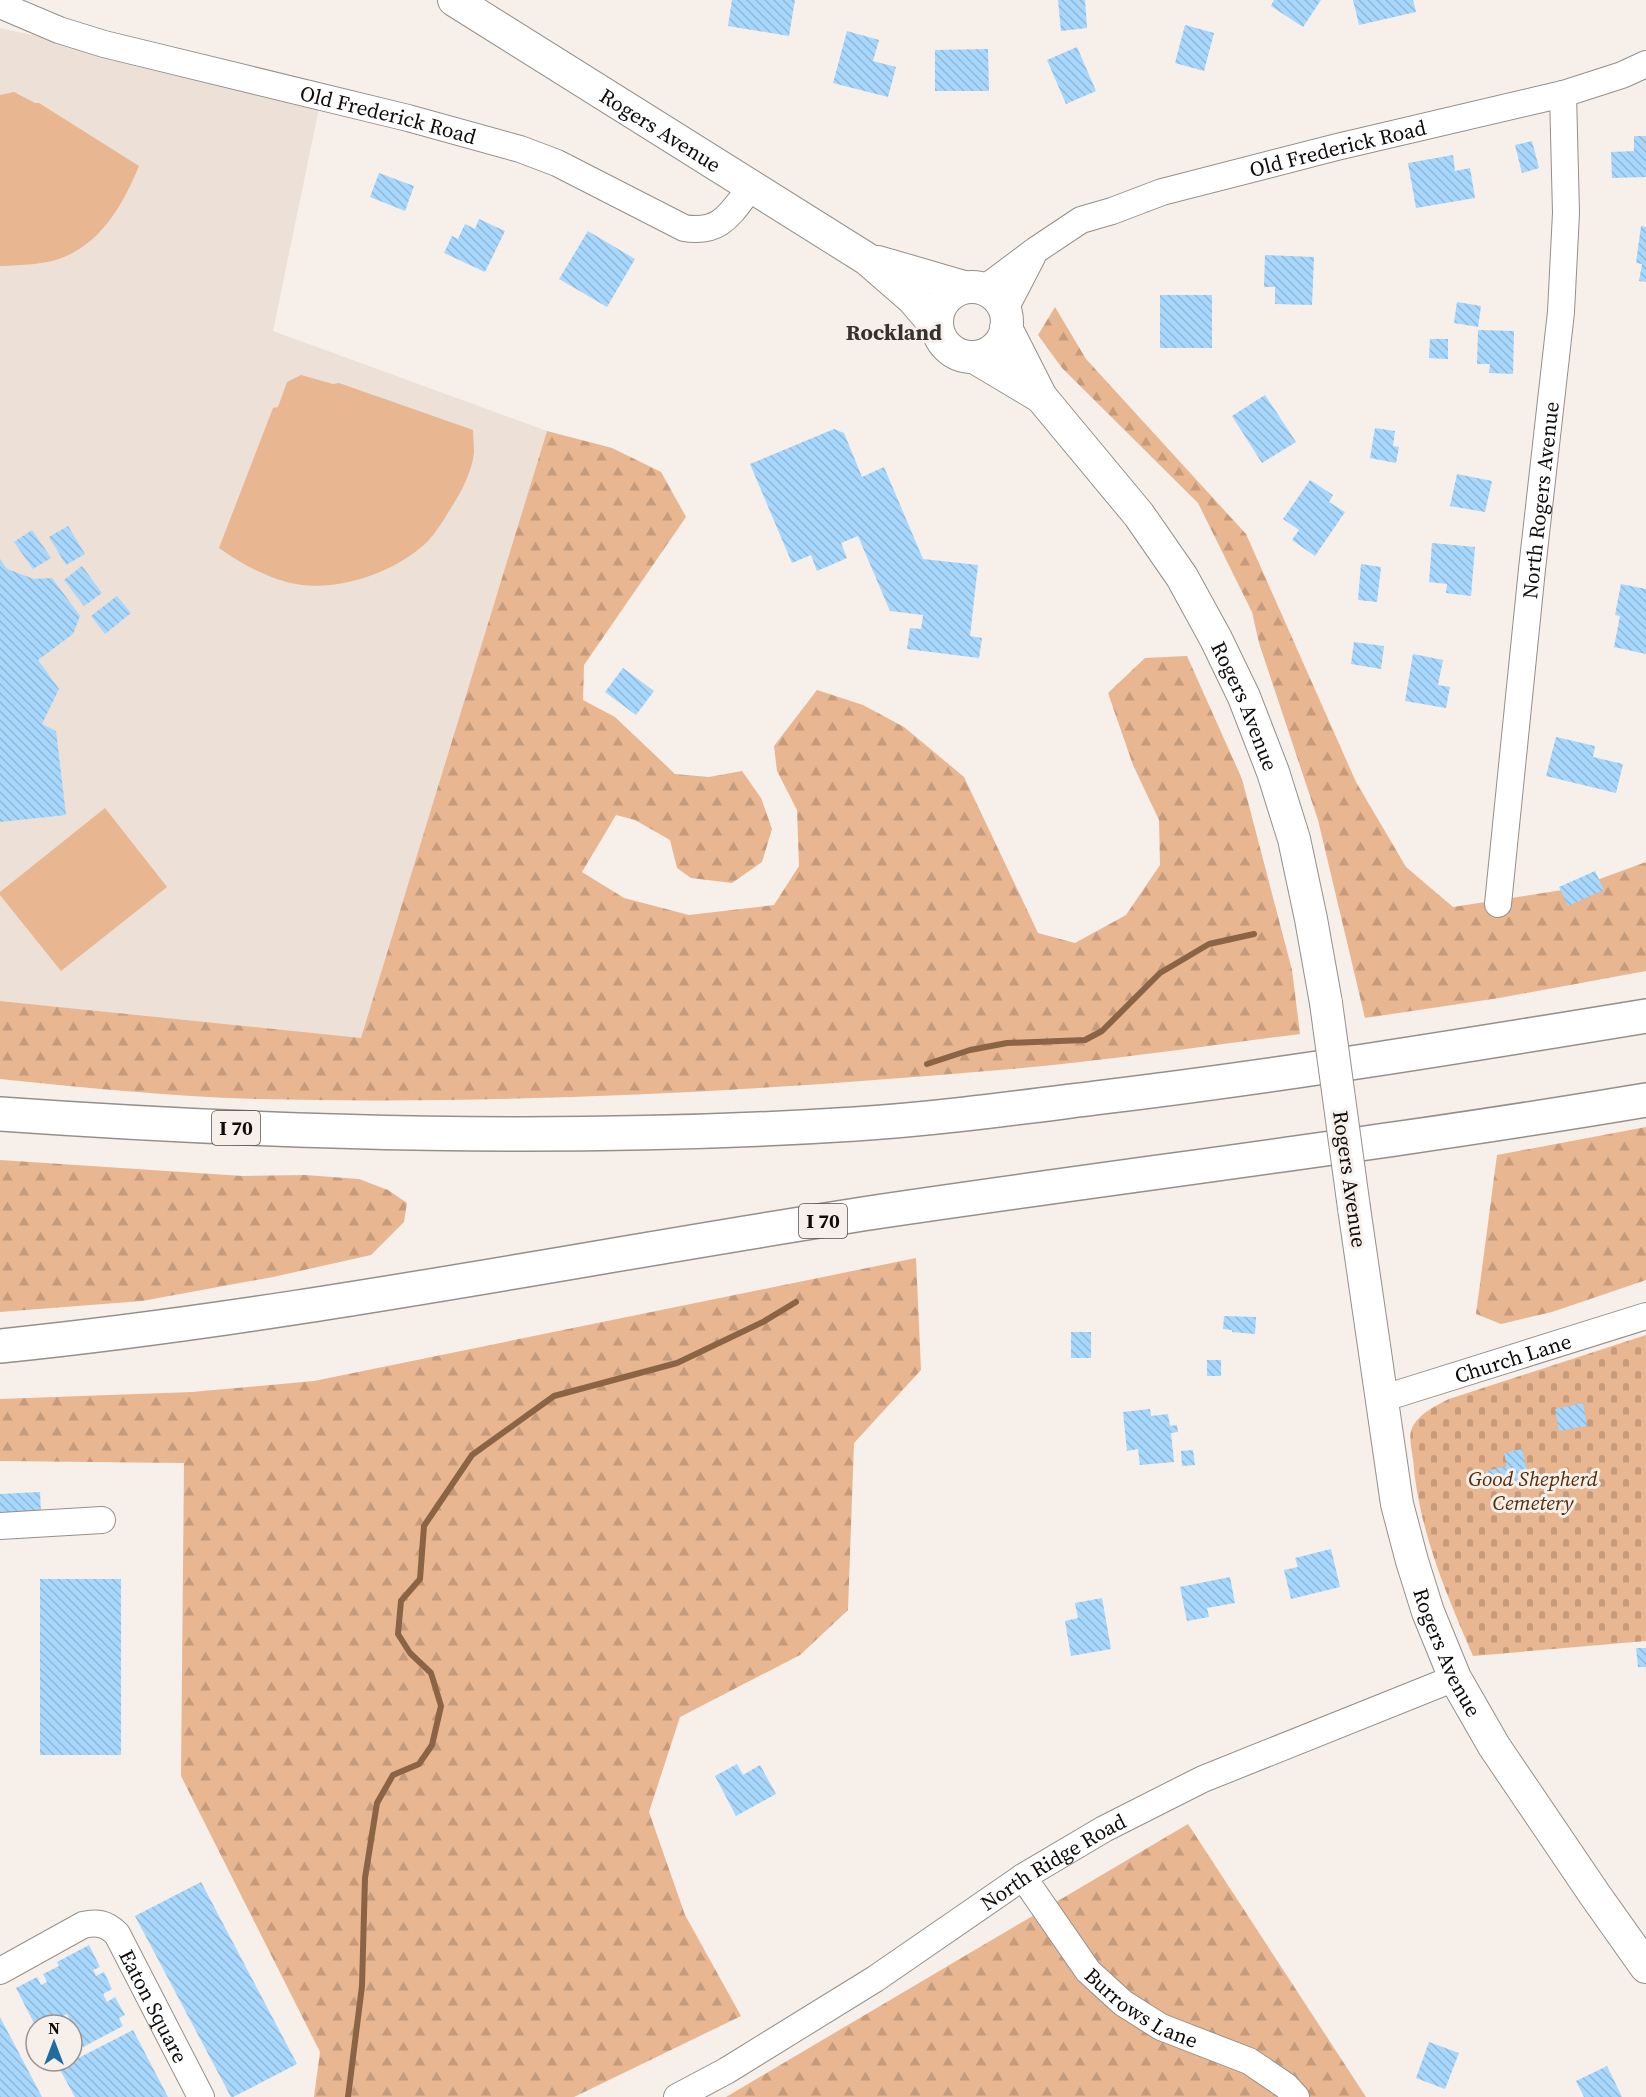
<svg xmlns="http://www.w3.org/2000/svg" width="1646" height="2097" font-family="'Source Serif 4',serif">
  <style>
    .built { fill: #ede0d6 }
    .grass { fill: #e8b691 }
    .forest { fill: url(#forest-firs) }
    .cemetery { fill: url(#cemetery-stones) }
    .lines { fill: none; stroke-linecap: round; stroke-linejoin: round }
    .stream { stroke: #8b6446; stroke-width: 6 }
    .building { fill: url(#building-back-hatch) }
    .minor-casing { stroke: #958f8a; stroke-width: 28 }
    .major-casing { stroke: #958f8a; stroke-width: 34 }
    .highway-casing { stroke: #958f8a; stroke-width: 36 }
    .minor { stroke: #fff; stroke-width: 26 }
    .major { stroke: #fff; stroke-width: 32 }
    .highway { stroke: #fff; stroke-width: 33 }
    .major-bridge-casing { stroke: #958f8a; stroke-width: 34; stroke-linecap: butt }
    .major-bridge { stroke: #fff; stroke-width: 32 }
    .labels { text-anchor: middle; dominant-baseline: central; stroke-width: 6; stroke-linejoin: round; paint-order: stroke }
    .shield { fill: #f7efea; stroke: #544f4d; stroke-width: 1.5 }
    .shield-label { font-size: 20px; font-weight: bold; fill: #0e0b0a }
    .street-label { font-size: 21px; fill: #0e0b0a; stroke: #f7efea }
    .park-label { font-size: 21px; font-style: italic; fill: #522c09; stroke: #f7efea }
    .neighbourhood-label { font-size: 22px; font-weight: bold; fill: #37312d; stroke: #f7efea }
  </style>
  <defs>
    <pattern id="forest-firs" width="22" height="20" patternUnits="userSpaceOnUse" patternTransform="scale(1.5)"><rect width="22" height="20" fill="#e8b691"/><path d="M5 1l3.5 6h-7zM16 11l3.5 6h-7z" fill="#c69b7c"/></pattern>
    <pattern id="cemetery-stones" width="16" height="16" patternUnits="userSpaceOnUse" patternTransform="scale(1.5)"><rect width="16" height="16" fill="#e8b691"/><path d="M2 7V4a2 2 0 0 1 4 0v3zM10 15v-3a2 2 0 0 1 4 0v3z" fill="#c69b7c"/></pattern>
    <pattern id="building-back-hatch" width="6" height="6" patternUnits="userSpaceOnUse" patternTransform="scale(1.5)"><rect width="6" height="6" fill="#a7d7fc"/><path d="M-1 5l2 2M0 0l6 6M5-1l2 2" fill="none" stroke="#8fb7d7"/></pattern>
  </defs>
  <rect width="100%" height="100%" fill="#f7efea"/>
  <path class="built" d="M0 28 46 38 319 108 273 331 547 431 361 1039 0 1001Z"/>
  <g class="grass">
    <path d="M14 92 35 103H39L139 166C124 202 103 241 64 257 45 265 21 265 0 266V95Z"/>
    <path d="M301 375 333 384 339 383 473 430C473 437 474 446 474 453 472 470 463 489 454 503 446 516 438 530 428 541 398 571 343 590 302 585 272 581 243 565 219 548L273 408 278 407 287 382Z"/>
    <path d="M105 808 167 887 61 971 0 895V892Z"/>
  </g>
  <g class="forest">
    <path d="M1055 307 1086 359 1246 534 1356 782 1406 867 1453 907 1575 888 1646 862V971L1499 998 1365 1018 1318 820 1259 643 1252 612 1198 503 1062 368 1038 335Z"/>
    <path d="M547 431 612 448 661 472 686 517 584 665 583 700 615 717 675 774 709 777 742 771 761 798 772 829 762 862 732 883 691 878 677 868 670 840 635 820 616 815 582 872 624 898 689 915 774 905 799 866 797 810 777 771 774 746 817 690 863 705 904 727 964 777 1038 933 1075 943 1126 915 1160 865 1159 820 1133 765 1108 693 1145 658 1187 656 1242 779 1292 970 1300 1034C1196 1047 1092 1063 987 1071 744 1092 499 1105 255 1099 170 1096 85 1088 0 1079V1001L361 1038Z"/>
    <path d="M1646 1127V1280L1552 1312 1501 1324 1476 1314 1497 1155Z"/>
    <path d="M0 1160 243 1176 305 1175 359 1179 388 1190 407 1203 404 1222 371 1255 273 1277 142 1301 0 1312Z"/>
    <path d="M916 1258 921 1370 854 1443 848 1610 800 1655 680 1717 649 1812 685 1915 741 2016 574 2097H314L320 2052 181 1776 184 1463 0 1461V1399L192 1392 314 1381Z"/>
    <path d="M1188 1824 1366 2097H726Z"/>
  </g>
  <path class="cemetery" d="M1646 1335V1641L1473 1656C1446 1593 1418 1528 1413 1459 1412 1451 1409 1438 1411 1431 1416 1415 1435 1406 1449 1399Z"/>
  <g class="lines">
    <g class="stream">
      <path d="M927 1064 970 1050 1007 1043 1085 1040 1102 1031 1160 973 1209 944 1254 934"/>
      <path d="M348 2097 362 1986 365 1878 377 1803 393 1775 419 1764 432 1745 441 1706 431 1673 410 1653 398 1634 401 1601 420 1579 424 1526 472 1455 554 1396 677 1363 763 1322 796 1302"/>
    </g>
  </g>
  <g class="building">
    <path d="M732 0H795L789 36 728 26Z"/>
    <path d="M1058 0H1085L1087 28 1061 31Z"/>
    <path d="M1274 0H1321L1303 27 1271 6Z"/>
    <path d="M1353 0H1413L1416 12 1359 25Z"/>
    <path d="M1185 25 1214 33 1204 71 1175 63Z"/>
    <path d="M847 31 879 40 873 61 896 67 888 97 833 83Z"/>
    <path d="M1077 47 1096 91 1066 104 1047 60Z"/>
    <path d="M988 49 989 91H935V50Z"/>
    <path d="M1634 136H1646V177L1612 178 1611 152 1634 151Z"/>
    <path d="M1532 141 1539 168 1522 173 1515 145Z"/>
    <path d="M1453 155 1455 171 1470 168 1475 198 1416 208 1408 163Z"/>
    <path d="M379 173 414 186 405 211 370 197Z"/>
    <path d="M479 219 505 231 485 272 444 253 452 236 458 239 465 224 475 229Z"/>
    <path d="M1641 226 1646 227V282L1639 281 1642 264 1636 263Z"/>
    <path d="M588 231 635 259 607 307 559 279Z"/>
    <path d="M1265 255 1314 257 1312 305 1275 304V287H1264Z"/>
    <rect x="1160" y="295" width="52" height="53"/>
    <path d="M1457 302 1481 306 1478 327 1454 323Z"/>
    <path d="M1478 330 1514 331 1513 374 1489 373 1490 364H1477Z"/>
    <path d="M1430 339H1448V359L1429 358Z"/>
    <path d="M1265 395 1296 442 1262 463 1232 416Z"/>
    <path d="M1375 428 1395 431 1393 446 1399 447 1396 463 1370 458Z"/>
    <path d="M834 429 844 433 862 477 884 467 923 559 978 565 970 636 982 638 979 658 907 649 910 628 921 629 923 615 890 611 858 536 841 543 847 558 817 571 811 555 792 563 750 464Z"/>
    <path d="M1457 474 1492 481 1485 512 1450 506Z"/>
    <path d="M1310 480 1333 495 1329 502 1345 512 1315 556 1292 540 1299 530 1283 519Z"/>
    <path d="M68 526 85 554 66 565 49 537Z"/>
    <path d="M32 530 51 558 33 569 14 542Z"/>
    <path d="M1432 543 1475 547 1471 596 1446 593 1447 584 1429 582Z"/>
    <path d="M0 559 7 569 34 579 52 578 80 616 73 634 38 660 59 689 42 724 56 731 66 815 0 822Z"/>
    <path d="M1361 564 1381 567 1377 602 1358 600Z"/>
    <path d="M82 566 102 593 84 606 64 580Z"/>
    <path d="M1621 584 1646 589V654L1614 647 1620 616 1615 615Z"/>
    <path d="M117 596 131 613 105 634 91 616Z"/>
    <path d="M1354 642 1384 646 1381 669 1351 664Z"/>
    <path d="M1413 654 1443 660 1438 685 1450 687 1446 708 1405 701Z"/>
    <path d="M623 668 654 691 636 715 605 692Z"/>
    <path d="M1556 737 1595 746 1593 757 1623 764 1616 793 1546 776Z"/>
    <path d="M1595 871 1604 890 1568 906 1559 887Z"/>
    <path d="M1224 1316 1256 1317 1255 1334 1232 1332V1330L1223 1329Z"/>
    <rect x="1071" y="1332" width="20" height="26"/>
    <rect x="1207" y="1360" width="14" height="16"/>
    <path d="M1583 1403 1587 1426 1559 1431 1555 1409Z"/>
    <path d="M1150 1409 1151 1416 1168 1414 1170 1426 1177 1425 1178 1432 1171 1433 1174 1462 1140 1465 1138 1449 1127 1451 1123 1412Z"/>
    <path d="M1522 1449 1529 1479 1490 1488 1486 1471 1507 1466 1504 1453Z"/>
    <path d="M1193 1450 1195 1465 1182 1466 1181 1451Z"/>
    <path d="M40 1492 41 1513 0 1515V1494Z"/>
    <path d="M1331 1549 1340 1587 1291 1599 1284 1570 1298 1567 1295 1558Z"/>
    <path d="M1230 1577 1235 1603 1207 1608 1209 1617 1187 1621 1180 1587Z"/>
    <rect x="40" y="1579" width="81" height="176"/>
    <path d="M1102 1598 1111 1649 1071 1656 1065 1621 1078 1618 1075 1603Z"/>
    <path d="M1636 1648H1646V1667H1638Z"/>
    <path d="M737 1764 743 1775 760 1765 776 1794 736 1816 715 1776Z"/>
    <path d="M201 1882 297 2064 233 2097H231L135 1916Z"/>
    <path d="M89 1945 100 1967 93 1970 96 1976 104 1972 112 1989 103 1994 107 2002 115 1997 125 2015 119 2018 123 2026 83 2047 79 2039 72 2042V2025H61L70 2020 67 2014 57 2019 58 2022 53 2025H35L16 1988 37 1977 41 1985 47 1982 43 1974 59 1966 57 1962Z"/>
    <path d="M0 2017 42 2097H0Z"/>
    <path d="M133 2030 168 2097H75L59 2068Z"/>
    <path d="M1429 2042 1459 2053 1445 2089 1416 2078Z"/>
    <path d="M1607 2066 1622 2097H1584L1576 2081Z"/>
  </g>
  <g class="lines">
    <g class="minor-casing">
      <g id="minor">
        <path id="s1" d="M0 5 59 30 104 44 408 118 520 149 557 163 684 228C721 234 730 214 751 187"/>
        <path id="s2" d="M984 289 1036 250 1081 220 1112 211 1162 192 1337 147 1563 94 1622 75 1646 64"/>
        <path d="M1005 309 1032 257"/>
        <path id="s3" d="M1498 904 1532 569 1561 312 1566 213 1563 94"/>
        <path id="s4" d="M1381 1399 1646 1316"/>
        <path d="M0 1526 102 1520"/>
        <path id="s5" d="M1023 1877 1088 1971 1123 2003 1161 2027 1249 2061 1286 2086 1296 2097"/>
        <path id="s6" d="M0 1971 83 1925C97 1922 106 1923 117 1934L201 2097"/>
        <path id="s7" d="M677 2097 726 2071 875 1979 1023 1877 1104 1829 1203 1779 1455 1678"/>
      </g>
    </g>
    <g class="major-casing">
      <g id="major">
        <path id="s8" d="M454 0 867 259 913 299 937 327"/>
        <path d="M878 262 964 287"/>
        <circle cx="972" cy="322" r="35"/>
        <path id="s9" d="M1006 328 1041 397 1139 515 1182 577 1216 639 1244 697 1273 772 1294 839 1311 919 1326 1003"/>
        <path d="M974 357 1041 397"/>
        <path id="s10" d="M1354 1208 1397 1504 1412 1561 1428 1612 1455 1678 1494 1746 1595 1895 1646 1967"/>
      </g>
    </g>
    <g class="highway-casing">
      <g id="highway">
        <path d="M0 1114C285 1134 570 1142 855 1124 935 1119 1016 1108 1095 1098 1279 1076 1463 1046 1646 1016"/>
        <path d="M0 1346C294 1316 584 1257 876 1212 1133 1174 1390 1143 1646 1100"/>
      </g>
    </g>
    <use href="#minor" class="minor"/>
    <use href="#major" class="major"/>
    <use href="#highway" class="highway"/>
    <g class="major-bridge-casing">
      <path id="major-bridge" d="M1326 1003 1354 1208"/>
    </g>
    <use href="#major-bridge" class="major-bridge"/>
  </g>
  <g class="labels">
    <g class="shield">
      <rect x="212" y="1111" width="48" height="34" rx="4.5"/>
      <rect x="799" y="1204" width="48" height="34" rx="4.5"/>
    </g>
    <g class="shield-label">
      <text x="236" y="1128">I 70</text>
      <text x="823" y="1221">I 70</text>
    </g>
    <g class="street-label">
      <text stroke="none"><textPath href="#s1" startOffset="404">Old Frederick Road</textPath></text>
      <text stroke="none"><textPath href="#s8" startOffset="244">Rogers Avenue</textPath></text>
      <text stroke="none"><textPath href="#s2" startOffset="386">Old Frederick Road</textPath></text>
      <text stroke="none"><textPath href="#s3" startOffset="406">North Rogers Avenue</textPath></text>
      <text stroke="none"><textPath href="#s9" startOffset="450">Rogers Avenue</textPath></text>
      <text transform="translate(1350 1179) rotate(82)">Rogers Avenue</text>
      <text stroke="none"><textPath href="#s4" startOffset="138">Church Lane</textPath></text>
      <text stroke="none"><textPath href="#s10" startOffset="456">Rogers Avenue</textPath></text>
      <text stroke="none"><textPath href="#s7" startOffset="444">North Ridge Road</textPath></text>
      <text stroke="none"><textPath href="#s5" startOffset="180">Burrows Lane</textPath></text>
      <text stroke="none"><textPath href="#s6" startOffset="213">Eaton Square</textPath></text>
    </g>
    <g class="park-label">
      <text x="1533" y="1478">Good Shepherd<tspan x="1533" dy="24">Cemetery</tspan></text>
    </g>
    <g class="neighbourhood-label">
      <text x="894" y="332">Rockland</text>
    </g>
  </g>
  <g transform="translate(54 2043)"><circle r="28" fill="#f7efea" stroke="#9a9490" stroke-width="1.5"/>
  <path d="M0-4.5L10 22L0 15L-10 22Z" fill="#1d6d9f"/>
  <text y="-9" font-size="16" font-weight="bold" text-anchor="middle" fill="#0e0b0a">N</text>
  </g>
</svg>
